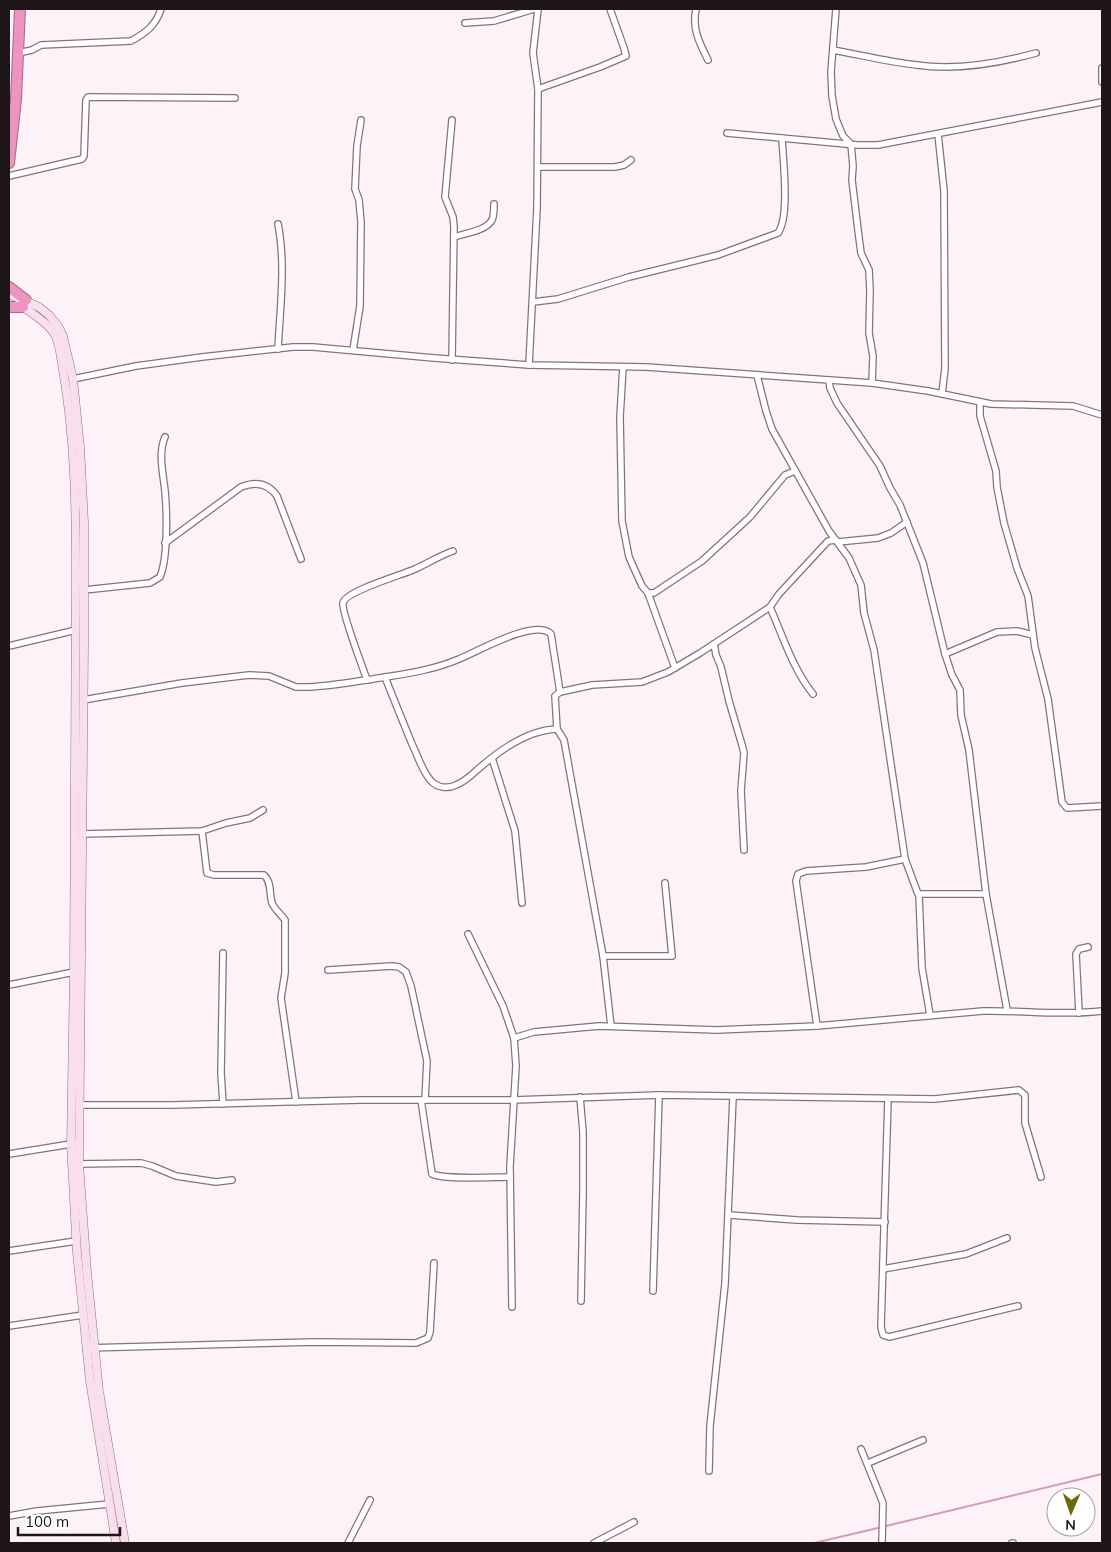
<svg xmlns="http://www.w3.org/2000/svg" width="1111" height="1552" font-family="Mulish,sans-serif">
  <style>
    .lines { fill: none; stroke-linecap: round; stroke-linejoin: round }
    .stream { stroke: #d69bb9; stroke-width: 2 }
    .street-casing { stroke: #88707b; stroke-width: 8 }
    .secondary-casing { stroke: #88707b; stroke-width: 9 }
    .highway-casing { stroke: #a46887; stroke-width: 12 }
    .street { stroke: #fff; stroke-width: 5.5 }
    .secondary { stroke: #f9dfed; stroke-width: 8 }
    .highway { stroke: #ec94c2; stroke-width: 10 }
  </style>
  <rect width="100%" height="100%" fill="#fdf2f7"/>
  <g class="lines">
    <g class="stream">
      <path d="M886 1526 1102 1474"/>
      <path d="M814 1543 878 1528"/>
    </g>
    <g class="street-casing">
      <g id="street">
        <path d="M696 9C692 29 699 42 708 60"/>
        <path d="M836 9 831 72 832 96 836 119 843 136 851 144 853 166 852 180 858 230 861 253 869 270 870 291 869 333 873 356 872 383"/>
        <path d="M465 23 494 21 534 9"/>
        <path d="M833 50C861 55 889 62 917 65 956 71 999 63 1036 53"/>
        <path d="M18 53 32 50 41 45 131 41C146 33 156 25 161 9"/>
        <path d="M1102 68V82"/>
        <path d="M538 89 600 67 626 56 624 48 610 9"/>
        <path d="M452 120 445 197 453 217 454 227 452 360"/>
        <path d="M727 133 857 145H878L1102 102"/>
        <path d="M938 134 944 191 945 368 942 394"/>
        <path d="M538 167H615L624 165 631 160"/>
        <path d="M9 176 82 159 84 156 86 100 88 97 235 98"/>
        <path d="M454 237C465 233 486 231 492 220 494 216 494 209 494 204"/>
        <path d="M533 302 558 299 629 277 718 255 778 233C790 217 783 159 782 138"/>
        <path d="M278 349C280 308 286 265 278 224"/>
        <path d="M353 350 360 306 361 222 359 200 355 189 357 146 361 120"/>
        <path d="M529 365 537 208 538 89 533 53 538 9"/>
        <path d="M623 367 620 417 622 521 629 557 642 586 648 593H654L702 561 750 517 785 475 795 471"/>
        <path d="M757 375 766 411 772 429 829 531 849 558 861 585 864 613 874 650 905 859"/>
        <path d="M73 379 136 366 202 357 293 347H313L434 358 529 365 646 367 872 383 928 391 991 404 1073 406 1102 415"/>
        <path d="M829 380 830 388 837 403 880 466 890 488 900 505 923 563 945 654 952 675 960 690 961 715 969 750 986 894 1007 1010"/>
        <path d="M980 402V416L996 471 997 487 1004 523 1017 568 1028 596 1035 648 1048 699 1062 802 1067 808 1102 806"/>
        <path d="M838 542 878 538 891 533 907 522"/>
        <path d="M165 543 241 487C256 481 268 483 277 496L301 559"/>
        <path d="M84 590 150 583 160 577C168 558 167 512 165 491 163 473 158 453 165 437"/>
        <path d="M648 593 675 668"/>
        <path d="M770 607C783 637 793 669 813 694"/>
        <path d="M714 644 716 655 721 667 729 701 742 745 744 753 741 791 744 850"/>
        <path d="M9 646 76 630"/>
        <path d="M945 654 997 632 1017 631 1033 635"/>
        <path d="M385 677C394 700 403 722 412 744 418 756 422 771 431 781 438 788 448 789 456 785 467 781 474 772 483 765 504 747 529 730 557 729"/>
        <path d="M367 680C363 668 341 611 343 603 345 591 402 575 415 569 428 563 439 556 453 551"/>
        <path d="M83 700 182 683 249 675 269 676 296 687H309C331 686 352 682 373 679 403 674 431 671 459 659 477 652 535 618 551 634L560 692"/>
        <path d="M492 758 515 831 522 903"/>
        <path d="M202 831 207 873 214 875H264C272 882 269 894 272 903 275 910 281 914 285 920V973L281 998 296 1102"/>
        <path d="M82 834 202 831 226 823 250 818 263 810"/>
        <path d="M919 895 922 968 930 1015"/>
        <path d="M468 934 503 1006 514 1038"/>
        <path d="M603 956H672L665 883"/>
        <path d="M328 970 392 966 399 967 406 972 411 986 427 1061 425 1100"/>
        <path d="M9 985 74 972"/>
        <path d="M1079 1013 1076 954 1079 949 1088 947"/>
        <path d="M611 1026 603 956 564 740 557 729 555 696 560 692 592 685 642 682 668 672 700 653 770 607 779 594 828 541 836 540"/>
        <path d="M817 1026 796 881 798 874 806 871 866 867 905 859 918 894H986"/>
        <path d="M580 1097 583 1132V1192L581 1301"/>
        <path d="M888 1099 881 1327 883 1335 889 1337 1018 1306"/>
        <path d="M421 1100 432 1174C445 1180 493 1177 510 1177"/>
        <path d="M223 1104 221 1073 223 953"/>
        <path d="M80 1105H172L361 1100H513L659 1095 935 1099 1019 1090 1025 1095V1123L1041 1177"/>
        <path d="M9 1154 71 1144H79"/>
        <path d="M79 1164 141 1163 152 1166 176 1176 216 1182 232 1180"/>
        <path d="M729 1215 797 1220 885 1222"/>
        <path d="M9 1251 76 1241"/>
        <path d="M883 1269 966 1254 1007 1238"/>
        <path d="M653 1291 659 1095"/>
        <path d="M512 1307 510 1166 516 1066 514 1038 534 1032 599 1026 717 1030 817 1026 983 1011C1022 1010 1063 1016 1102 1011"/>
        <path d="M9 1326 83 1315"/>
        <path d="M86 1348 315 1342 416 1343 428 1338 430 1332 434 1263"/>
        <path d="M861 1449 883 1503 882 1543"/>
        <path d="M868 1463 923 1440"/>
        <path d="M709 1471 710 1426 725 1284 733 1097"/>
        <path d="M9 1516 37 1511 109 1504"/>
        <path d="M348 1543 370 1500"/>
        <path d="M594 1543 634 1522"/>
        <path d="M1012 1543H1013"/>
      </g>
    </g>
    <g class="secondary-casing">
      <g id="secondary">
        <path d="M9 294 39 307 49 315 58 326 63 336 73 379 80 447 84 522V647L79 1164 87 1272 99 1391 125 1543"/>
        <path d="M18 305C28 309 48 324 54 333 60 343 61 359 63 370 75 438 76 508 76 577L74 972 71 1144 77 1253 90 1381 116 1543"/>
      </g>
    </g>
    <g class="highway-casing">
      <g id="highway">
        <path d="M9 163 16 99 20 9"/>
        <path d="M9 287 26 300"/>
        <path d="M9 307H23"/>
      </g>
    </g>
    <use href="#street" class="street"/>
    <use href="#secondary" class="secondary"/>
    <use href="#highway" class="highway"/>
  </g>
  <rect width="1111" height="1552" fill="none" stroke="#1e1519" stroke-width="20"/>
  <g transform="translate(1071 1512) rotate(182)"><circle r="24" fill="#ffffff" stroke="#a5a1a3"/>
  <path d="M0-4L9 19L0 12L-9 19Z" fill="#6c6b08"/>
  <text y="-8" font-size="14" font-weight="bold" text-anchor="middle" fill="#1e1519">N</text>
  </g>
  <path d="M18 1527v8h102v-8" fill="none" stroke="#1e1519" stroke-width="2.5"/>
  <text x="25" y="1527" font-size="15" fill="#1e1519" stroke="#ffffff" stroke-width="4" paint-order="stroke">100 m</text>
</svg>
